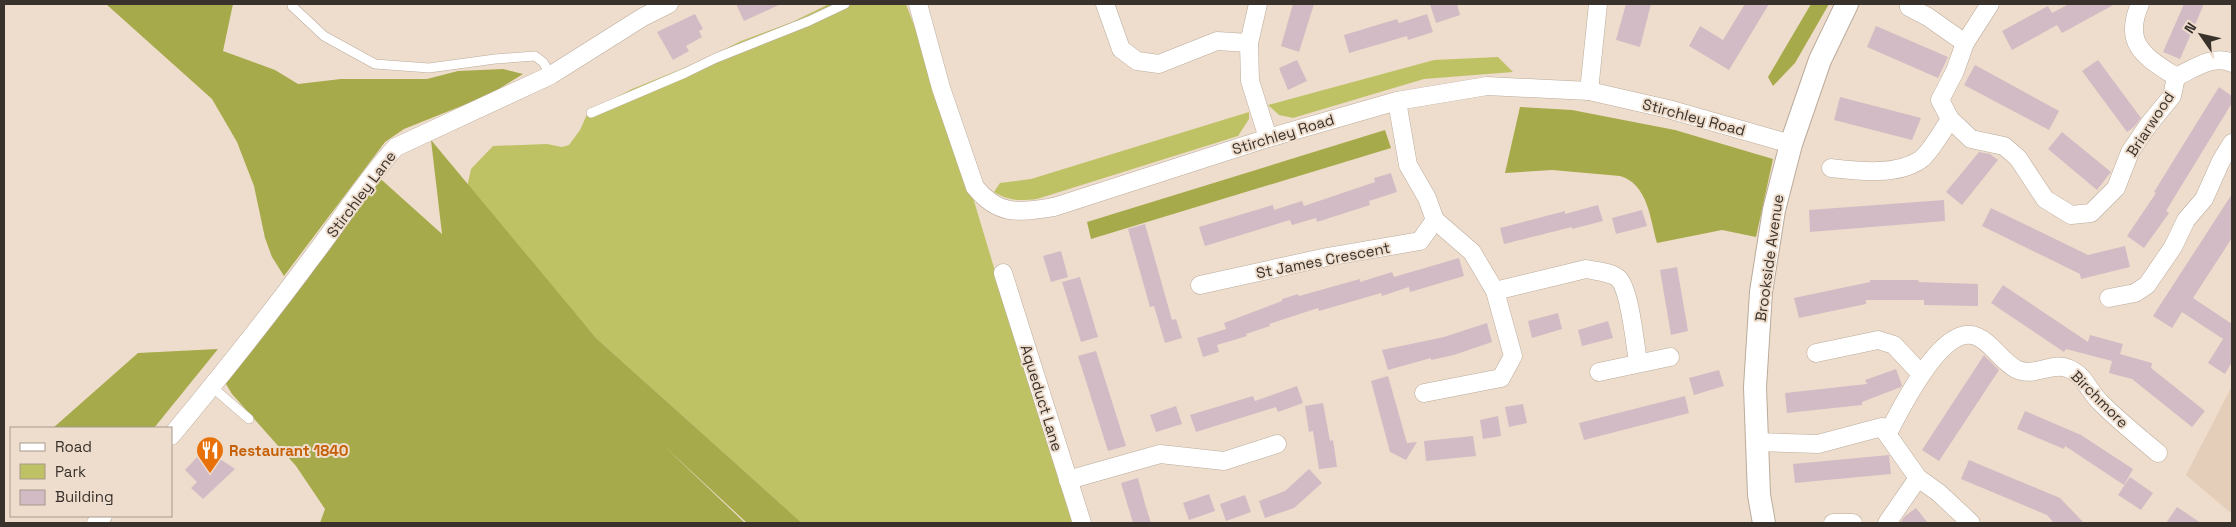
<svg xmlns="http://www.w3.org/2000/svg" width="2236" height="527" font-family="'Space Grotesk',sans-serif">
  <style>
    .built { fill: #e5ceb9 }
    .green { fill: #bec265 }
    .forest { fill: #a7aa4a }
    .building { fill: #d2bbc5 }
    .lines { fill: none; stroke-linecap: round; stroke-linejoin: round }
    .service-casing { stroke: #bbab9b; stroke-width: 10 }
    .minor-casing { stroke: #bbab9b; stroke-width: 19 }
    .tertiary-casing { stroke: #bbab9b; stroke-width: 24 }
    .service { stroke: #fff; stroke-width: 9 }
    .minor { stroke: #fff; stroke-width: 18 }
    .tertiary { stroke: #fff; stroke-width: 22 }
    .labels { text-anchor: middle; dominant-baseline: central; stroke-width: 4; stroke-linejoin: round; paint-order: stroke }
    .street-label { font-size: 15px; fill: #39322c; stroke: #edc }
    .food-label { font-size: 15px; font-weight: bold; fill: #c56008; stroke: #edc; text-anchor: start }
  </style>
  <rect width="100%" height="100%" fill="#edc"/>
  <path class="built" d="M2232 386V514L2186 475Z"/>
  <g class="green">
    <path d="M829 4H906L950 121 995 271 1061 479 1072 523H802L596 338 467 187 471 169 493 146 547 144 562 147 569 145 580 130 588 112 601 105 632 89 701 61 741 41 792 22Z"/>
    <path d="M1498 57 1513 72 1424 79 1293 118 1279 115 1268 105 1434 60Z"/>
    <path d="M1249 112V119L1238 136 1037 199C1020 201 1009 201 994 192L1000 183 1031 179Z"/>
  </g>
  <g class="forest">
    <path d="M106 4H233L223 51 275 70 298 84 341 79H427L458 71 503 69 523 74 489 95 404 129 385 142 284 276 272 257 265 238 254 186 237 142 212 99Z"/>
    <path d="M1811 4H1829L1795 63 1773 86 1768 77Z"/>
    <path d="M1520 107 1572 110 1675 130 1773 159 1756 237 1722 230 1657 243C1650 219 1648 184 1620 176L1552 170 1505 173Z"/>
    <path d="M1385 130 1391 148 1091 239 1087 222Z"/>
    <path d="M431 140 596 338 802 523H747L662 444 745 523H320L325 509 296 466 232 394 223 379 374 173 442 234Z"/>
    <path d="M218 349 154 428H53L138 353Z"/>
  </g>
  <g class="building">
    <path d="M736 4H781L744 21Z"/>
    <path d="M1293 4H1314L1299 52 1281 46Z"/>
    <path d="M1430 4H1457L1460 15 1436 23Z"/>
    <path d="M1626 4H1651L1640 47 1616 40Z"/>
    <path d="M1745 4H1769L1729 70 1689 46 1700 26 1723 40Z"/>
    <path d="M2069 4H2115L2062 33 2057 25 2012 50 2002 31 2048 6 2052 13Z"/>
    <path d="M2184 4H2204L2180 59 2163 52Z"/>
    <path d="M695 14 703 29 699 31 702 37 686 46 689 51 673 60 657 32Z"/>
    <path d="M1427 14 1433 32 1408 40 1407 36 1349 53 1344 35 1397 19 1399 23Z"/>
    <path d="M1876 26 1948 57 1938 78 1867 47Z"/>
    <path d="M1297 60 1307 81 1288 90 1279 68Z"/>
    <path d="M2098 60 2141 118 2134 127 2127 132 2082 71Z"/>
    <path d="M1975 65 2059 111 2049 130 1964 85Z"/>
    <path d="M2219 87 2232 96V103L2166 211 2169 213 2144 248 2127 236 2156 193 2154 192Z"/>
    <path d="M1840 97 1921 118 1912 140 1834 120Z"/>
    <path d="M2062 132 2111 172 2097 190 2048 149Z"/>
    <path d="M1979 152 1990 154 1998 160 1962 205 1946 192Z"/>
    <path d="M1391 173 1397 192 1369 201 1370 205 1317 222 1316 218 1292 225 1290 220 1205 246 1199 227 1273 205 1274 210 1302 201 1304 206 1375 182 1374 178Z"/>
    <path d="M2232 194V238L2193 298 2232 324V362L2225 374 2208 363 2223 339 2182 312 2172 328 2153 316Z"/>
    <path d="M1944 200 1945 221 1810 232 1809 210Z"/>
    <path d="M1598 205 1603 221 1572 229V227L1504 244 1500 228 1565 211V214Z"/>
    <path d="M1991 208 2088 255 2125 246 2130 267 2081 279 2080 274 1982 226Z"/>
    <path d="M1642 210 1647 226 1616 234 1612 218Z"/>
    <path d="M1145 224 1172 320 1176 319 1182 338 1165 343 1154 306 1150 307 1128 229Z"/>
    <path d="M1061 251 1068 277 1051 282 1043 256Z"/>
    <path d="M1459 258 1464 276 1410 292 1409 287 1382 296 1381 293 1319 311 1318 308 1269 324 1270 326 1246 334 1247 336 1217 345 1219 352 1203 357 1197 338 1226 329 1224 323 1282 301V299L1298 294 1299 296 1360 279V282L1392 272 1394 277Z"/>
    <path d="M1677 267 1688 331 1671 335 1660 270Z"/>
    <path d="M1080 277 1098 337 1081 342 1062 282Z"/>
    <path d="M1870 280H1919L1918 282 1978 284V306L1924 305V300H1866V304L1799 318 1794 298 1870 282Z"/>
    <path d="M2003 285 2088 342 2090 335 2123 344 2120 354 2152 363 2151 368 2205 411 2192 427 2132 379 2109 373 2112 361 2066 349 2064 352 1991 303Z"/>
    <path d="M1558 313 1562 329 1532 338 1528 321Z"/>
    <path d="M1608 321 1613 338 1582 346 1578 330Z"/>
    <path d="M1487 323 1492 342 1454 355 1431 360V358L1388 370 1382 350 1444 337Z"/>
    <path d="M1096 351 1126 446 1108 451 1078 356Z"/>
    <path d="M1984 355 1999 370 1939 461 1922 450Z"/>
    <path d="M1896 369 1902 385 1901 387 1862 402V405L1787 413 1785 393 1867 384 1865 380Z"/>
    <path d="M1719 370 1724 386 1694 395 1689 378Z"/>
    <path d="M1388 376 1407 443 1417 442 1406 460 1390 452 1371 381Z"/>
    <path d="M1297 386 1303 403 1278 412 1276 407 1196 432 1190 415 1253 396 1255 401Z"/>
    <path d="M1685 396 1689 413 1584 440 1579 423Z"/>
    <path d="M1323 403 1330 441 1333 440 1337 467 1319 469 1313 431 1309 432 1305 406Z"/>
    <path d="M1523 404 1527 423 1509 427 1505 407Z"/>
    <path d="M1176 406 1182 424 1156 432 1150 415Z"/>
    <path d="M2025 411 2081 435 2133 469 2124 485 2065 446 2064 449 2017 429Z"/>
    <path d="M1498 416 1501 436 1483 439 1480 420Z"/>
    <path d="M1473 436 1476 456 1426 461 1424 441Z"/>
    <path d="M200 454 213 465 220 459 235 469 203 499 191 488 197 482 185 470Z"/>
    <path d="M1889 455 1891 474 1795 483 1793 464Z"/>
    <path d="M1969 460 2060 498 2084 523H2054L2047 515 1961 479Z"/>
    <path d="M1309 469 1322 483 1294 508 1265 518 1259 501 1285 491Z"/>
    <path d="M2130 477 2153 493 2141 510 2118 495Z"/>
    <path d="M1138 478 1145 504 1151 523H1133L1121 483Z"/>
    <path d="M1209 494 1215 511 1189 520 1183 503Z"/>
    <path d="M1245 495 1251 512 1226 521 1220 504Z"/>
    <path d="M2177 507 2201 523H2166Z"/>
    <path d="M1916 508 1928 523H1900L1904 517Z"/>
  </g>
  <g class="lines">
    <g class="service-casing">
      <g id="service">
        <path d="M292 6 324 36 375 64 429 68 495 59 535 56 543 62 551 75"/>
        <path d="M591 113 685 73 716 58 809 21 845 4"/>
        <path d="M212 387 249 419"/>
      </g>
    </g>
    <g class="minor-casing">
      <g id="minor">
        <path d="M918 4 941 88 975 187C999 217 1020 212 1054 207L1268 138 1397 101 1487 86 1589 91 1668 109 1791 144"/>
        <path d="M1105 4 1121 49 1137 61 1159 64 1217 41 1249 43"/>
        <path d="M1258 4 1249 43 1250 81 1268 138"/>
        <path d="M1990 4 1965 43 1955 71 1940 100 1950 119 1971 139 2004 146 2018 158 2045 199 2071 215 2091 213 2116 188 2130 152 2149 124 2172 96 2176 77C2146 57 2122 45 2140 4"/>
        <path d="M1909 7 1928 17 1965 43"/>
        <path d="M2176 77C2193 69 2214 54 2232 63"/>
        <path d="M1589 91 1598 4"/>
        <path d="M1831 168C1858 171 1896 176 1920 160 1930 153 1943 130 1950 119"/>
        <path d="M1003 273 1082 523"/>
        <path d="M1200 285 1327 257 1420 241 1435 220 1427 198 1408 165 1397 101"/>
        <path d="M1495 291 1586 269C1595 271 1612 272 1619 279 1630 291 1635 344 1638 362"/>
        <path d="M2109 298 2135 293 2147 285 2173 247 2186 220 2204 199 2221 161 2232 143"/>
        <path d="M1816 353 1878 340 1894 345 1921 374"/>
        <path d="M1599 372 1670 357"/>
        <path d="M1424 393 1501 378 1513 356 1495 291 1472 252 1435 220"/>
        <path d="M1888 433C1901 409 1943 320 1978 337 1993 344 2001 361 2016 369 2034 378 2051 362 2067 368 2085 374 2088 391 2101 403 2119 421 2139 437 2158 453"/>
        <path d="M171 436C220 377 268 317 313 256 341 220 365 180 396 147L551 75 643 17 669 4"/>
        <path d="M1757 442 1818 444 1882 427 1918 478 1939 493 1971 523"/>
        <path d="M1068 480 1160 454 1224 461 1277 444"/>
        <path d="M96 523 103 516"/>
        <path d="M1833 523H1853"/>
        <path d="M1887 523 1918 478"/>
      </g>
    </g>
    <g class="tertiary-casing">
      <path id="tertiary" d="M1764 523 1759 495 1755 387 1761 292 1774 210 1791 144 1820 60 1847 4"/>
    </g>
    <use href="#service" class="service"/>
    <use href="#minor" class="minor"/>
    <use href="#tertiary" class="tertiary"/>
  </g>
  <defs>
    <g id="restaurant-pin" transform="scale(1.4375)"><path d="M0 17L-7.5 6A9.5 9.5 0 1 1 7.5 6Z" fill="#e8710a" stroke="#edc"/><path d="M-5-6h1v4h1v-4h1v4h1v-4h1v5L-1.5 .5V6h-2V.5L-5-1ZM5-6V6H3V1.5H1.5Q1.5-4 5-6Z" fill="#fff"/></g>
  </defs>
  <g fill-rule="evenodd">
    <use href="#restaurant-pin" x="210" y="450"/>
  </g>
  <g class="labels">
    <g class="street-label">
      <text transform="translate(1694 117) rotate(15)">Stirchley Road</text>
      <text transform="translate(2150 124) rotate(-57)">Briarwood</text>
      <text transform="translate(1283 134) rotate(-17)">Stirchley Road</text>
      <text transform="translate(361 194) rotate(-53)">Stirchley Lane</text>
      <text transform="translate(1769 258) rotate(-82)">Brookside Avenue</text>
      <text transform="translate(1323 260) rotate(-11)">St James Crescent</text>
      <text transform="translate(1042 398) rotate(73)">Aqueduct Lane</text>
      <text transform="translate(2100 399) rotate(45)">Birchmore</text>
    </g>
    <g class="food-label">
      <text x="229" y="450">Restaurant 1840</text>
    </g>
  </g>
  <rect width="2236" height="527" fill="none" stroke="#39322c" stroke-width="10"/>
  <rect x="10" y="427" width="162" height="90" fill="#eeddcc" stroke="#a6998c"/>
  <rect x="20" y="443" width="25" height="8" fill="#ffffff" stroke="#a6998c"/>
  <text x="55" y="452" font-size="15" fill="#39322c">Road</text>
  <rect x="20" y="464" width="25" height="15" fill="#bec265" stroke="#a6998c"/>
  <text x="55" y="477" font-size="15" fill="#39322c">Park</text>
  <rect x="20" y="490" width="25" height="15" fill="#d2bbc5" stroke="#a6998c"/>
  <text x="55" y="502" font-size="15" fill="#39322c">Building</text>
  <g transform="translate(2201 35) rotate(304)" stroke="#eeddcc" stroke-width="4" paint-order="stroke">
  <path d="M0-4L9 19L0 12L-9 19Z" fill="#39322c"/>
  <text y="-8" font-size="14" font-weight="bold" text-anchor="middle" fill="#39322c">N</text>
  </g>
</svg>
